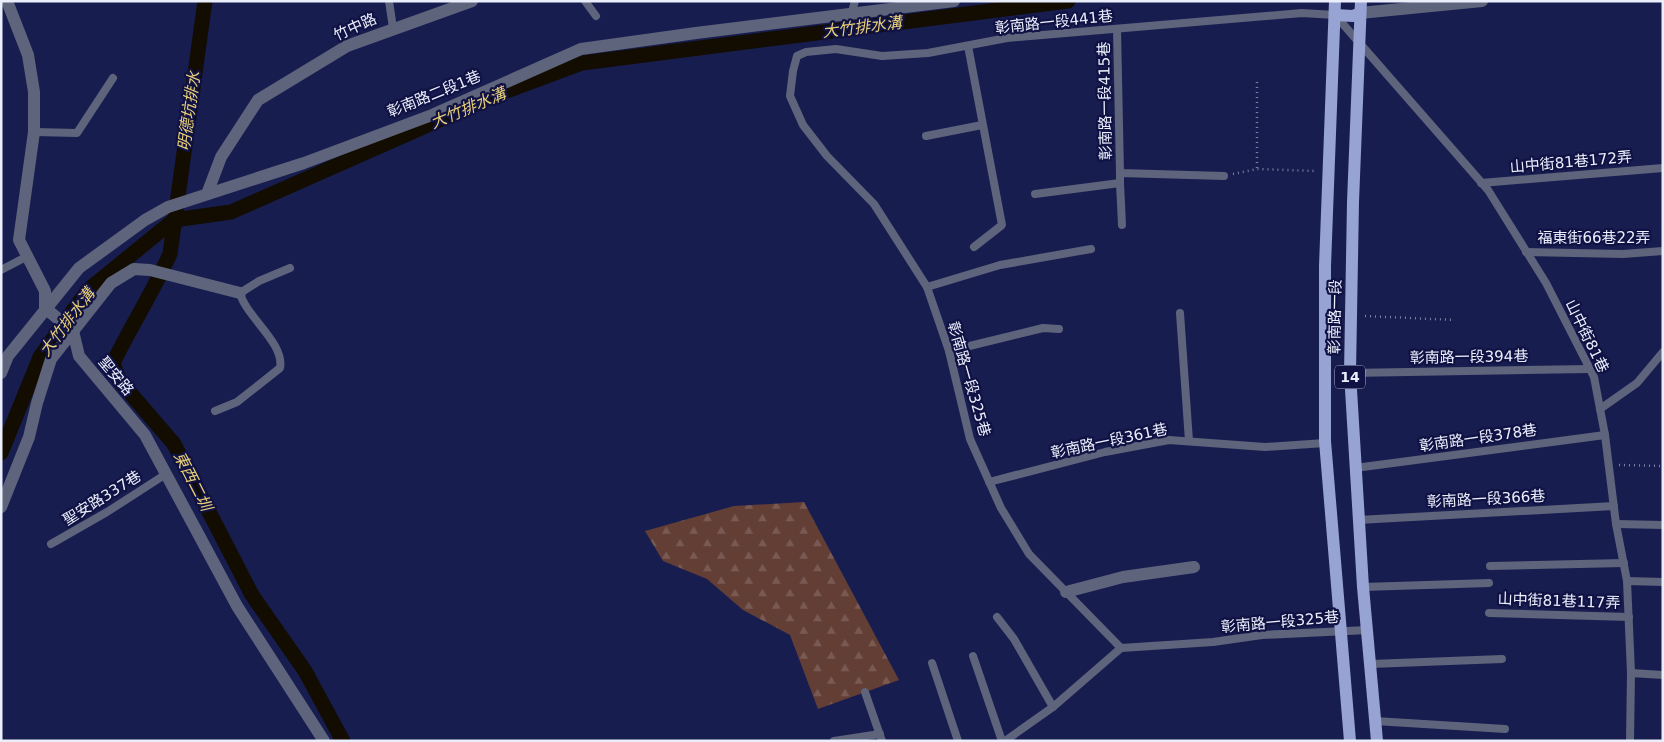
<svg xmlns="http://www.w3.org/2000/svg" width="1664" height="742" font-family="'DejaVu Sans','Noto Sans TC',sans-serif">
  <style>
    .forest { fill: url(#forest-firs) }
    .lines { fill: none; stroke-linecap: round; stroke-linejoin: round }
    .canal { stroke: #120d00; stroke-width: 15 }
    .path { stroke: #7c81a2; stroke-width: 2.5; stroke-dasharray: 1 4; stroke-linecap: butt }
    .service { stroke: #5e647b; stroke-width: 8 }
    .minor { stroke: #5e647b; stroke-width: 12 }
    .tertiary { stroke: #5e647b; stroke-width: 12 }
    .primary { stroke: #97a3d3; stroke-width: 12 }
    .labels { text-anchor: middle; dominant-baseline: central; stroke-width: 4.5; stroke-linejoin: round; paint-order: stroke }
    .shield { fill: #101244; stroke: #a9adc5; stroke-width: 1 }
    .shield-label { font-size: 14px; font-weight: bold; fill: #ebeffc }
    .street-label { font-size: 15px; fill: #ebeffc; stroke: #101244 }
    .water-label { font-size: 16px; font-style: italic; fill: #e9d077; stroke: #101244 }
  </style>
  <defs>
    <pattern id="forest-firs" width="22" height="20" patternUnits="userSpaceOnUse" patternTransform="scale(1.25)"><rect width="22" height="20" fill="#623e35"/><path d="M5 1l3.5 6h-7zM16 11l3.5 6h-7z" fill="#795a53"/></pattern>
  </defs>
  <rect width="100%" height="100%" fill="#181d50"/>
  <path class="forest" d="M804 502 899 680 818 709 790 635 743 610 707 579 663 561 645 531 734 506Z"/>
  <g class="lines">
    <g class="canal">
      <path d="M205 1 170 254C153 292 131 326 113 363L119 380 174 444 252 595 305 671 343 741"/>
      <path d="M1 453 40 357 77 305 88 290 174 220 231 212 496 95 582 63 1068 1"/>
    </g>
    <g class="path">
      <path d="M1257 82V169"/>
      <path d="M1233 174 1257 169 1317 171"/>
      <path d="M1365 316 1455 320"/>
      <path d="M1619 465 1663 466"/>
    </g>
    <g class="service">
      <path d="M389 1 393 28"/>
      <path d="M585 1 596 16"/>
      <path d="M851 15 855 1"/>
      <path d="M1117 29 1120 173 1224 176"/>
      <path d="M968 46 1002 225 974 247"/>
      <path d="M34 132 77 133 113 78"/>
      <path d="M926 136 982 125"/>
      <path d="M1120 183 1122 225"/>
      <path d="M1481 183 1663 168"/>
      <path d="M1035 194 1120 183V173"/>
      <path d="M1526 252 1623 254 1663 251"/>
      <path d="M1 270 26 257"/>
      <path d="M927 287 1000 265 1091 249"/>
      <path d="M1180 313 1189 441"/>
      <path d="M949 351 1043 328 1059 329"/>
      <path d="M1350 373 1589 369"/>
      <path d="M1600 409 1637 383 1663 352"/>
      <path d="M215 411 237 402 280 368C285 343 246 317 240 293L259 281 290 268"/>
      <path d="M1355 468 1605 435"/>
      <path d="M989 482 1105 452 1169 440 1265 447 1325 443"/>
      <path d="M1358 520 1614 506"/>
      <path d="M1616 524 1663 525"/>
      <path d="M51 544 107 512 166 474"/>
      <path d="M1490 566 1624 563"/>
      <path d="M1627 581 1663 582"/>
      <path d="M1363 587 1489 583"/>
      <path d="M1489 613 1629 617"/>
      <path d="M997 617 1014 639 1053 707"/>
      <path d="M1368 630 1262 635 1213 642 1121 648 1029 554 1001 508 970 439 949 351 927 287 874 204 827 156 803 125 790 96 793 71 797 56 806 52 836 49 882 56 928 53 1007 38 1302 13 1335 15 1488 190 1546 283 1594 377 1605 435 1616 524 1627 581 1631 673 1630 741"/>
      <path d="M973 656 1002 741"/>
      <path d="M932 663 958 741"/>
      <path d="M1371 664 1502 659"/>
      <path d="M1631 673 1663 675"/>
      <path d="M865 692 882 741"/>
      <path d="M1375 721 1505 729"/>
      <path d="M834 741 880 734"/>
      <path d="M1005 741 1053 707 1121 648"/>
    </g>
    <g class="minor">
      <path d="M1360 13 1482 1"/>
      <path d="M207 194 221 157 258 100 347 46 472 1"/>
      <path d="M1 373 8 356 79 268 145 220 168 207 304 163 432 115 581 49 696 33 954 1"/>
      <path d="M1 507 29 437 37 403 51 359 111 283 134 269 150 270 240 293"/>
      <path d="M1066 592 1123 577 1194 567"/>
    </g>
    <path class="tertiary" d="M7 1 28 55 34 92V132L19 240 45 291V308L73 331 79 356 145 435 237 606 324 741"/>
    <g class="primary">
      <path d="M1335 1 1325 266V441L1350 741"/>
      <path d="M1361 1 1353 202 1350 373 1363 587 1377 741"/>
      <path d="M1335 15 1353 16 1360 13"/>
    </g>
  </g>
  <g class="labels">
    <rect class="shield" x="1335" y="365.5" width="30" height="23" rx="4"/>
    <g class="shield-label">
      <text x="1350" y="377">14</text>
    </g>
    <g class="street-label">
      <text transform="translate(1054 22) rotate(-6)">彰南路一段441巷</text>
      <text transform="translate(355 27) rotate(-24)">竹中路</text>
      <text transform="translate(434 94) rotate(-22)">彰南路二段1巷</text>
      <text transform="translate(1105 101) rotate(-91)">彰南路一段415巷</text>
      <text transform="translate(1571 162) rotate(-5)">山中街81巷172弄</text>
      <text x="1594" y="238">福東街66巷22弄</text>
      <text transform="translate(1335 317) rotate(-89)">彰南路一段</text>
      <text transform="translate(1587 336) rotate(64)">山中街81巷</text>
      <text transform="translate(1469 357) rotate(-1)">彰南路一段394巷</text>
      <text transform="translate(116 376) rotate(50)">聖安路</text>
      <text transform="translate(969 379) rotate(74)">彰南路一段325巷</text>
      <text transform="translate(1478 438) rotate(-8)">彰南路一段378巷</text>
      <text transform="translate(1109 441) rotate(-12)">彰南路一段361巷</text>
      <text transform="translate(102 498) rotate(-32)">聖安路337巷</text>
      <text transform="translate(1486 499) rotate(-3)">彰南路一段366巷</text>
      <text transform="translate(1559 601) rotate(2)">山中街81巷117弄</text>
      <text transform="translate(1280 622) rotate(-5)">彰南路一段325巷</text>
    </g>
    <g class="water-label">
      <text transform="translate(862 27) rotate(-7)">大竹排水溝</text>
      <text transform="translate(468 108) rotate(-23)">大竹排水溝</text>
      <text transform="translate(189 111) rotate(-82)">明德坑排水</text>
      <text transform="translate(67 322) rotate(-53)">大竹排水溝</text>
      <text transform="translate(193 481) rotate(63)">東西二圳</text>
    </g>
  </g>
  <rect width="1664" height="742" fill="none" stroke="#ebeffc" stroke-width="5"/>
</svg>
